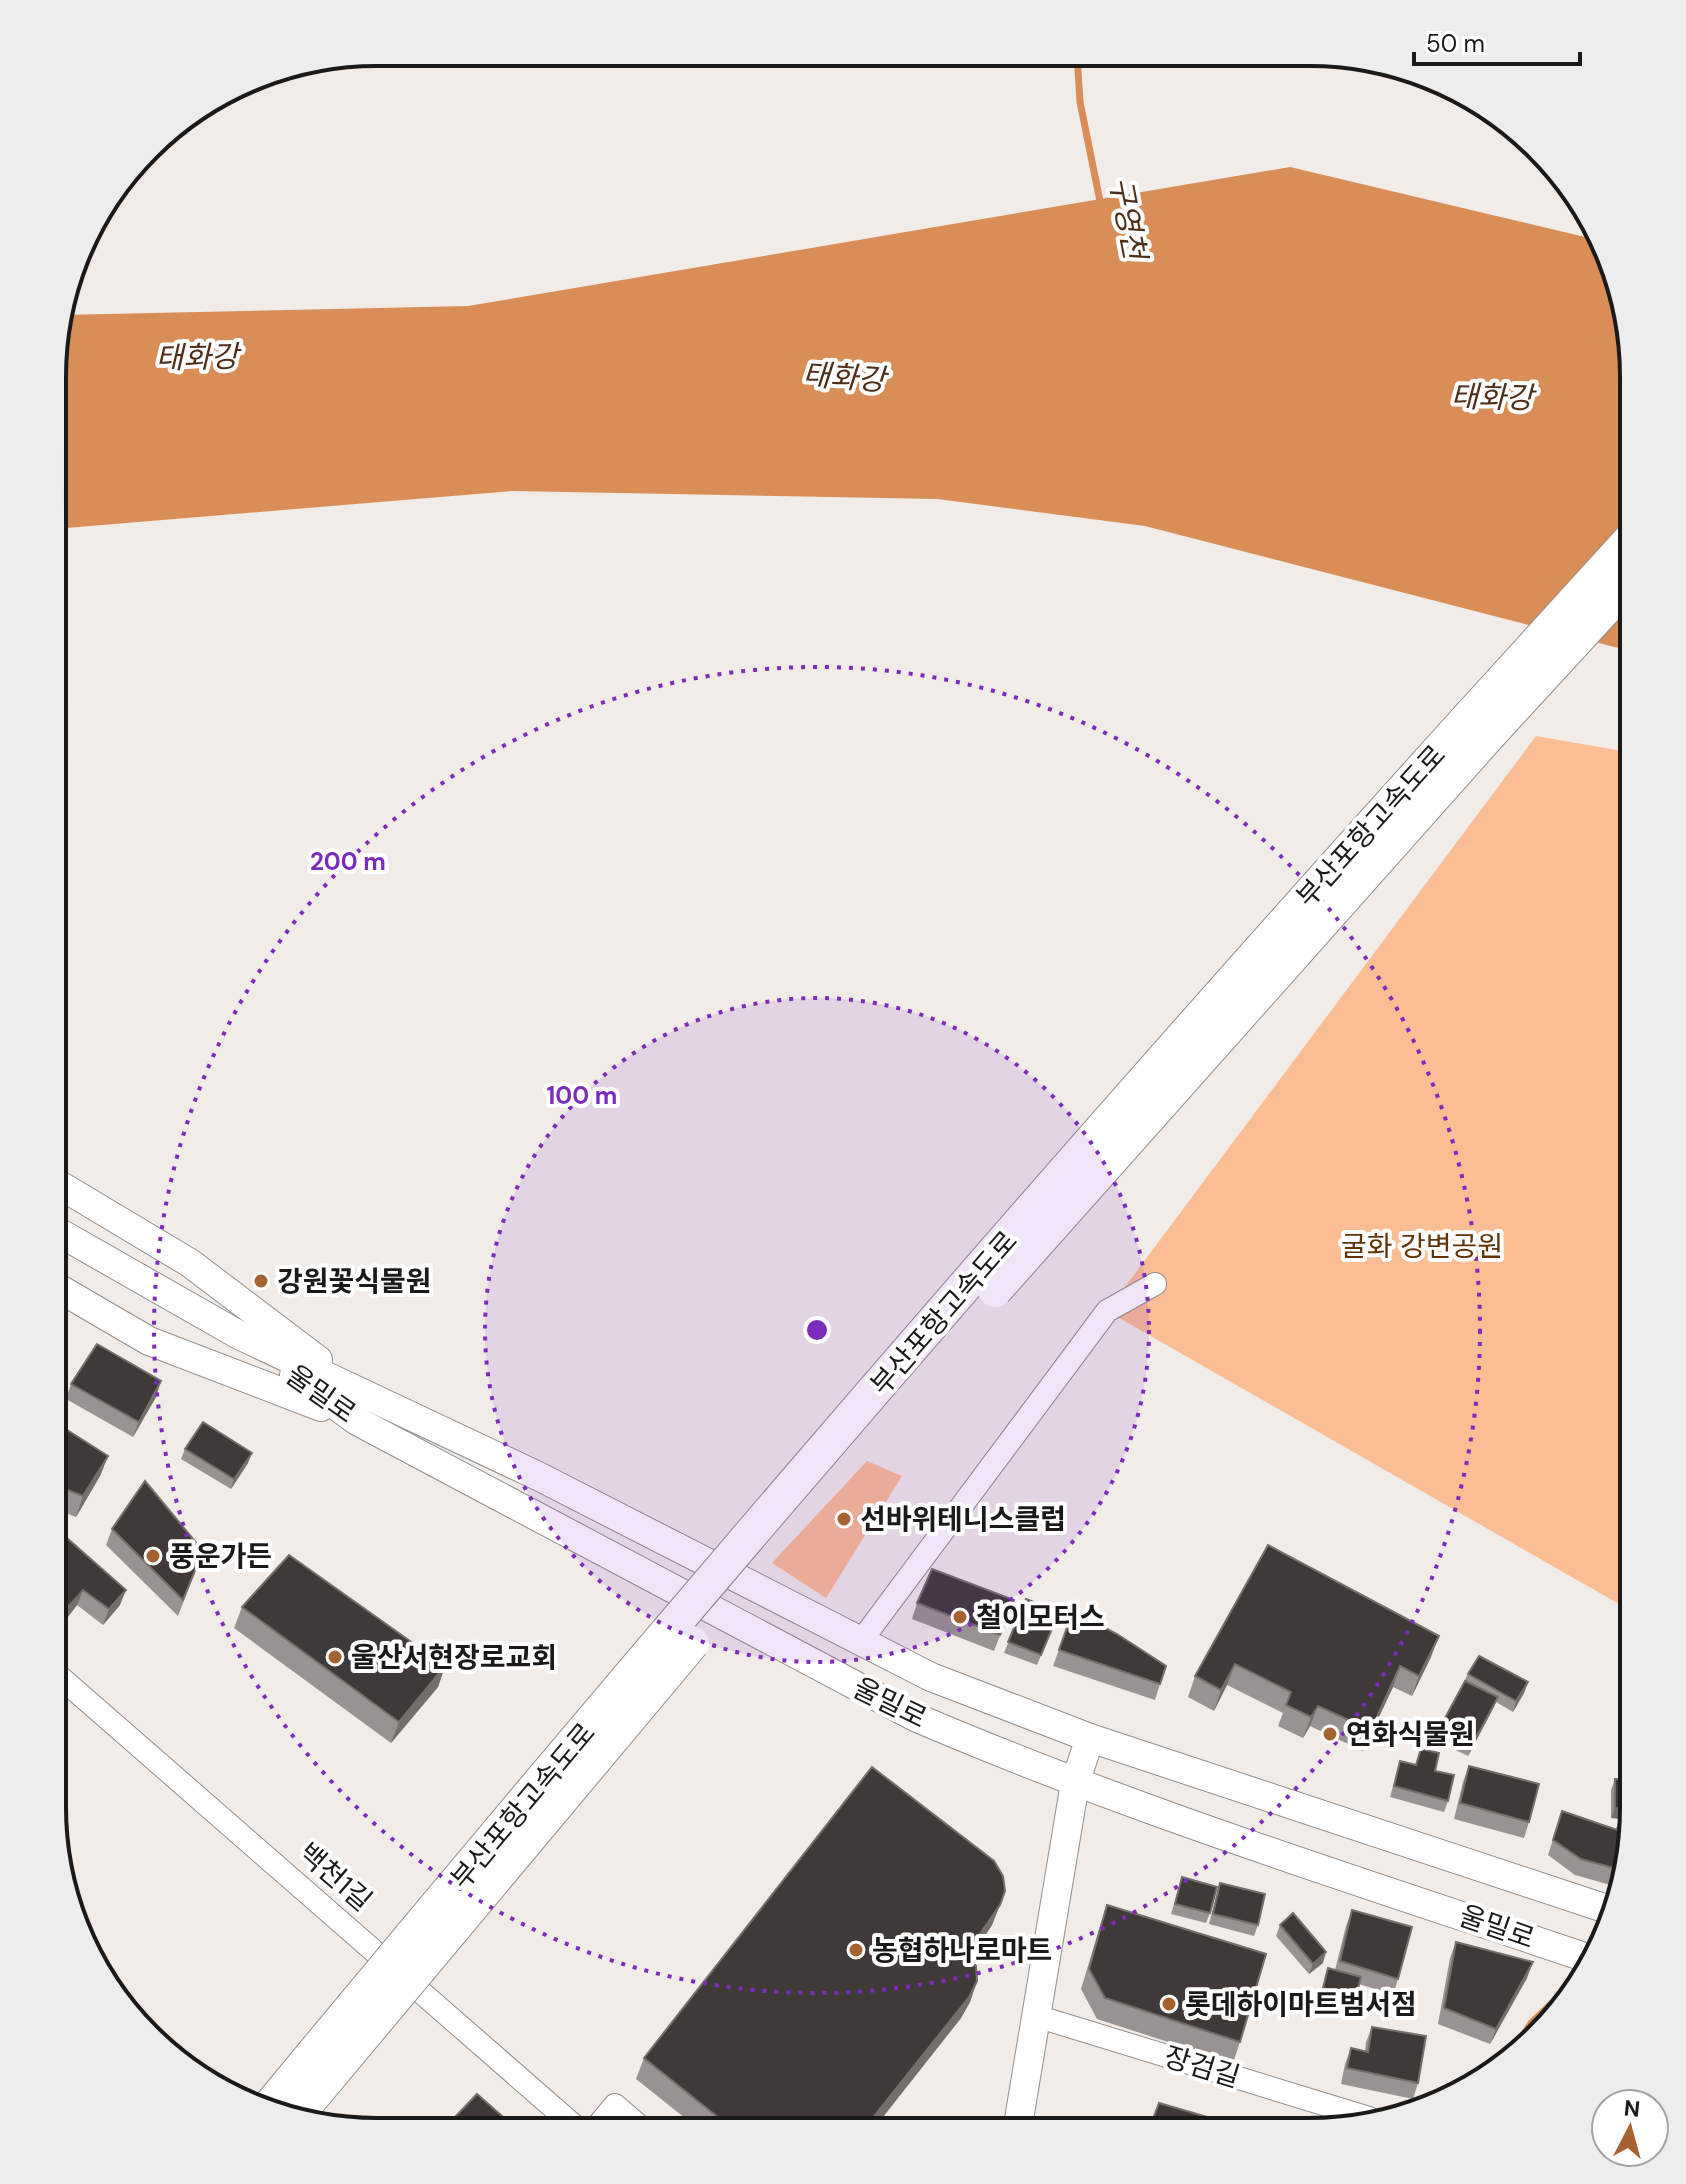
<svg xmlns="http://www.w3.org/2000/svg" width="1686" height="2184" font-family="'DM Sans','Noto Sans KR',sans-serif">
  <style>
    .green { fill: #fabd94 }
    .water { fill: #d98e58 }
    .lines { fill: none; stroke-linecap: round; stroke-linejoin: round }
    .stream { stroke: #d98e58; stroke-width: 7 }
    .minor-casing { stroke: #938e8a; stroke-width: 24 }
    .major-casing { stroke: #938e8a; stroke-width: 30 }
    .highway-casing { stroke: #938e8a; stroke-width: 36 }
    .minor { stroke: #fff; stroke-width: 22 }
    .major { stroke: #fff; stroke-width: 28 }
    .highway { stroke: #fff; stroke-width: 34 }
    .highway-bridge-casing { stroke: #938e8a; stroke-width: 36; stroke-linecap: butt }
    .highway-bridge { stroke: #fff; stroke-width: 34 }
    .wall { fill: #989390 }
    .shaded-wall { fill: #756f6c }
    .building { fill: #3f3a37; stroke: #756f6c; stroke-width: 2 }
    .ring { fill: none; stroke: #7b2cbf; stroke-width: 4; stroke-dasharray: 4 8 }
    .poi-dot { fill: #a66331; stroke: #fff; stroke-width: 3 }
    .labels { text-anchor: middle; dominant-baseline: central; stroke-width: 8; stroke-linejoin: round; paint-order: stroke }
    .street-label { font-size: 28px; fill: #1c1a19; stroke: #fff }
    .park-label { font-size: 28px; fill: #633308; stroke: #fff }
    .poi-label { font-size: 28px; font-weight: bold; fill: #1c1a19; stroke: #fff; text-anchor: start }
    .water-label { font-size: 30px; font-style: italic; fill: #4e2e18; stroke: #fff }
    .rim { fill: none; stroke: #1c1a19; stroke-width: 4 }
    .centre { fill: #7b2cbf; stroke: #fff; stroke-width: 4 }
    .ring-label { font-size: 24px; text-anchor: middle; font-weight: bold; fill: #7b2cbf; stroke: #fff; stroke-width: 8; stroke-linejoin: round; paint-order: stroke }
  </style>
  <rect width="100%" height="100%" fill="#f2ece9"/>
  <g class="green">
    <path d="M1536 736 1634 753 1633 1612 1107 1311Z"/>
    <path d="M867 1461 902 1476 826 1598 772 1563Z"/>
  </g>
  <path class="water" d="M1290 167 1602 241 1634 376V652L1145 526 937 499 512 491 54 529 55 334 61 315 468 306Z"/>
  <g class="lines">
    <g class="stream">
      <path d="M1077 54 1080 102 1101 206"/>
      <path d="M1507 2062 1531 2023 1551 2004"/>
    </g>
    <g class="minor-casing">
      <g id="minor">
        <path d="M861 1641 1107 1311 1155 1284"/>
        <path d="M52 1670 579 2130"/>
        <path d="M1036 2016 1369 2118"/>
        <path d="M594 2130 615 2105 644 2130"/>
      </g>
    </g>
    <g class="major-casing">
      <g id="major">
        <path d="M53 1181 190 1263 318 1360"/>
        <path d="M53 1229 239 1335 538 1476 931 1677 1090 1738 1616 1912"/>
        <path d="M53 1285 149 1341 321 1407"/>
        <path d="M294 1375 357 1421 915 1717C1136 1812 1365 1883 1593 1960"/>
        <path d="M1017 2131 1075 1783 1090 1738"/>
      </g>
    </g>
    <g class="highway-casing">
      <g id="highway">
        <path d="M1472 714 1634 536"/>
        <path d="M1486 738 1634 577"/>
      </g>
    </g>
    <use href="#minor" class="minor"/>
    <use href="#major" class="major"/>
    <use href="#highway" class="highway"/>
    <g class="highway-bridge-casing">
      <g id="highway-bridge">
        <path d="M995 1290 1486 738"/>
        <path d="M271 2105C661 1633 1061 1168 1472 714"/>
        <path d="M297 2115 692 1643"/>
      </g>
    </g>
    <use href="#highway-bridge" class="highway-bridge"/>
  </g>
  <g class="wall">
    <path d="M71 1384 156 1397 133 1437 66 1399Z"/>
    <path d="M53 1421 108 1456 100 1476 76 1517 53 1508Z"/>
    <path d="M185 1449 248 1463 231 1489 181 1459Z"/>
    <path d="M112 1529 203 1551 178 1616 106 1545Z"/>
    <path d="M1268 1545 1431 1657 1412 1696 1393 1687 1363 1751 1310 1726 1303 1738 1278 1726 1283 1713 1227 1685 1214 1711 1188 1697 1195 1676Z"/>
    <path d="M52 1556 120 1605 103 1625 77 1605 64 1622 52 1613Z"/>
    <path d="M1026 1599 1059 1612 1037 1665 1004 1653Z"/>
    <path d="M1014 1600 994 1651 912 1619 917 1603Z"/>
    <path d="M242 1607 445 1666 438 1687 391 1743 234 1628Z"/>
    <path d="M1073 1611 1160 1684 1155 1700 1053 1666Z"/>
    <path d="M1468 1674 1528 1682 1524 1693 1513 1712 1496 1702 1468 1756 1435 1740 1439 1729Z"/>
    <path d="M1400 1761 1435 1771 1448 1801 1444 1812 1390 1797Z"/>
    <path d="M1469 1766 1529 1822 1524 1838 1454 1819 1463 1782Z"/>
    <path d="M1615 1779 1633 1829 1621 1888 1575 1875 1548 1855 1562 1811 1616 1829 1620 1819 1611 1818V1790Z"/>
    <path d="M1182 1877 1210 1913 1206 1923 1171 1914Z"/>
    <path d="M1220 1883 1258 1925 1254 1936 1209 1924 1217 1893Z"/>
    <path d="M1005 1891 992 1925 970 1959 977 1981 970 2002 961 2018 877 2124 885 2131 700 2130 636 2079 644 2058Z"/>
    <path d="M1107 1905 1240 2042 1233 2063 1097 2019 1081 1989 1100 1926Z"/>
    <path d="M1352 1910 1398 1979 1393 1995 1359 1984 1352 2007 1319 1999 1328 1968 1335 1970 1346 1926Z"/>
    <path d="M1280 1925 1323 1963 1309 1974 1276 1936Z"/>
    <path d="M1456 1942 1527 1978 1490 2044 1438 2024 1450 1958Z"/>
    <path d="M1372 2027 1418 2083 1413 2099 1341 2084 1345 2064 1351 2048 1365 2051 1366 2042Z"/>
    <path d="M456 2116 510 2123 508 2130H456L453 2126Z"/>
  </g>
  <g class="shaded-wall">
    <path d="M161 1381 156 1397 133 1437 139 1422Z"/>
    <path d="M252 1453 248 1463 231 1489 234 1479Z"/>
    <path d="M108 1456 100 1476 76 1517 83 1496Z"/>
    <path d="M83 1590 77 1605 64 1622 69 1606Z"/>
    <path d="M126 1590 120 1605 103 1625 109 1609Z"/>
    <path d="M1439 1636 1431 1657 1412 1696 1419 1676Z"/>
    <path d="M1235 1664 1227 1685 1214 1711 1221 1690Z"/>
    <path d="M445 1666 438 1687 391 1743 399 1722Z"/>
    <path d="M1400 1666 1393 1687 1363 1751 1371 1730Z"/>
    <path d="M1528 1682 1524 1693 1513 1712 1516 1701Z"/>
    <path d="M1498 1697 1494 1707 1468 1756 1472 1745Z"/>
    <path d="M1318 1706 1310 1726 1303 1738 1311 1717Z"/>
    <path d="M1615 1808 1633 1809V1820L1611 1818Z"/>
    <path d="M1000 1905 992 1925 959 1975 966 1954Z"/>
    <path d="M1326 1952 1323 1963 1309 1974 1313 1964Z"/>
    <path d="M1533 1962 1527 1978 1490 2044 1496 2029Z"/>
    <path d="M977 1981 970 2002 961 2018 872 2131 871 2120Z"/>
  </g>
  <g class="building">
    <path d="M97 1344 161 1381 139 1422 71 1384Z"/>
    <path d="M53 1421 108 1456 83 1496 53 1484Z"/>
    <path d="M203 1422 252 1453 234 1479 185 1449Z"/>
    <path d="M145 1481 203 1551 183 1600 112 1529Z"/>
    <path d="M68 1539 126 1590 109 1609 83 1590 69 1606 52 1593V1556Z"/>
    <path d="M1268 1545 1439 1636 1419 1676 1400 1666 1371 1730 1318 1706 1311 1717 1286 1705 1291 1692 1235 1664 1221 1690 1195 1676Z"/>
    <path d="M289 1555 445 1666 399 1722 242 1607Z"/>
    <path d="M932 1569 1014 1600 1000 1635 917 1603Z"/>
    <path d="M1026 1599 1059 1612 1041 1655 1008 1642Z"/>
    <path d="M1073 1611 1117 1634 1166 1666 1160 1684 1059 1650Z"/>
    <path d="M1479 1656 1528 1682 1516 1701 1468 1674Z"/>
    <path d="M1465 1681 1498 1697 1472 1745 1439 1729Z"/>
    <path d="M1421 1749 1439 1753 1435 1771 1454 1775 1448 1801 1394 1786 1400 1761 1416 1765Z"/>
    <path d="M1469 1766 1539 1784 1529 1822 1460 1803Z"/>
    <path d="M872 1767 994 1861 1003 1876 1005 1891 1000 1905 966 1954 976 1966 977 1981 969 1997 871 2120 885 2131 734 2130 644 2058Z"/>
    <path d="M1615 1779H1633V1809L1615 1808Z"/>
    <path d="M1562 1811 1617 1830 1621 1816 1633 1820V1829L1625 1871 1581 1859 1553 1840Z"/>
    <path d="M1182 1877 1217 1887 1210 1913 1175 1904Z"/>
    <path d="M1220 1883 1265 1894 1258 1925 1213 1914Z"/>
    <path d="M1107 1905 1266 1954 1240 2042 1105 1998 1089 1969Z"/>
    <path d="M1352 1910 1412 1927 1398 1979 1340 1961Z"/>
    <path d="M1293 1913 1326 1952 1313 1964 1280 1925Z"/>
    <path d="M1456 1942 1533 1962 1496 2029 1444 2008Z"/>
    <path d="M1328 1968 1361 1977 1356 1997 1323 1988Z"/>
    <path d="M1372 2027 1426 2036 1418 2083 1347 2068 1351 2048 1368 2052Z"/>
    <path d="M477 2094 510 2123 505 2130H471L456 2116Z"/>
    <path d="M1159 2103 1259 2132H1148Z"/>
  </g>
  <circle cx="817" cy="1330" r="332" fill="#7b2cbf" fill-opacity=".12"/>
  <g class="ring">
    <circle cx="817" cy="1330" r="332"/>
    <circle cx="817" cy="1330" r="663"/>
  </g>
  <g class="poi-dot">
    <circle cx="261" cy="1281" r="8"/>
    <circle cx="844" cy="1519" r="8"/>
    <circle cx="153" cy="1556" r="8"/>
    <circle cx="960" cy="1617" r="8"/>
    <circle cx="335" cy="1657" r="8"/>
    <circle cx="1330" cy="1734" r="8"/>
    <circle cx="856" cy="1950" r="8"/>
    <circle cx="1169" cy="2004" r="8"/>
  </g>
  <g class="labels">
    <g class="street-label">
      <text transform="translate(1371 826) rotate(-48)">부산포항고속도로</text>
      <text transform="translate(944 1313) rotate(-49)">부산포항고속도로</text>
      <text transform="translate(321 1394) rotate(35)">울밀로</text>
      <text transform="translate(890 1703) rotate(26)">울밀로</text>
      <text transform="translate(523 1806) rotate(-50)">부산포항고속도로</text>
      <text transform="translate(335 1877) rotate(41)">백천1길</text>
      <text transform="translate(1497 1927) rotate(19)">울밀로</text>
      <text transform="translate(1202 2067) rotate(17)">장검길</text>
    </g>
    <g class="park-label">
      <text x="1422" y="1246">굴화 강변공원</text>
    </g>
    <g class="poi-label">
      <text x="277" y="1281">강원꽃식물원</text>
      <text x="860" y="1519">선바위테니스클럽</text>
      <text x="169" y="1556">풍운가든</text>
      <text x="976" y="1617">철이모터스</text>
      <text x="351" y="1657">울산서현장로교회</text>
      <text x="1346" y="1734">연화식물원</text>
      <text x="872" y="1950">농협하나로마트</text>
      <text x="1185" y="2004">롯데하이마트범서점</text>
    </g>
    <g class="water-label">
      <text transform="translate(1128 218) rotate(79)">구영천</text>
      <text transform="translate(197 357) rotate(-1)">태화강</text>
      <text transform="translate(844 377) rotate(4)">태화강</text>
      <text transform="translate(1492 397) rotate(1)">태화강</text>
    </g>
  </g>
  <path d="M0 0H1686V2184H0ZM377 66H1309A311 311 0 0 1 1620 377V1807A311 311 0 0 1 1309 2118H377A311 311 0 0 1 66 1807V377A311 311 0 0 1 377 66Z" fill="#ededed" fill-rule="evenodd"/>
  <path class="rim" d="M377 66H1309A311 311 0 0 1 1620 377V1807A311 311 0 0 1 1309 2118H377A311 311 0 0 1 66 1807V377A311 311 0 0 1 377 66Z"/>
  <circle cx="817" cy="1330" r="12" class="centre"/>
  <g class="ring-label">
    <text x="348" y="870">200 m</text>
    <text x="582" y="1104">100 m</text>
  </g>
  <g transform="translate(1630 2128) rotate(6)"><circle r="38" fill="#ffffff" stroke="#a4a3a3" stroke-width="2"/>
  <path d="M0-6L14 30L0 20L-14 30Z" fill="#a66331"/>
  <text y="-12" font-size="22" font-weight="bold" text-anchor="middle" fill="#1c1a19">N</text>
  </g>
  <path d="M1414 52v12h166v-12" fill="none" stroke="#1c1a19" stroke-width="4"/>
  <text x="1426" y="52" font-size="24" fill="#1c1a19" stroke="#ffffff" stroke-width="6" paint-order="stroke">50 m</text>
</svg>
